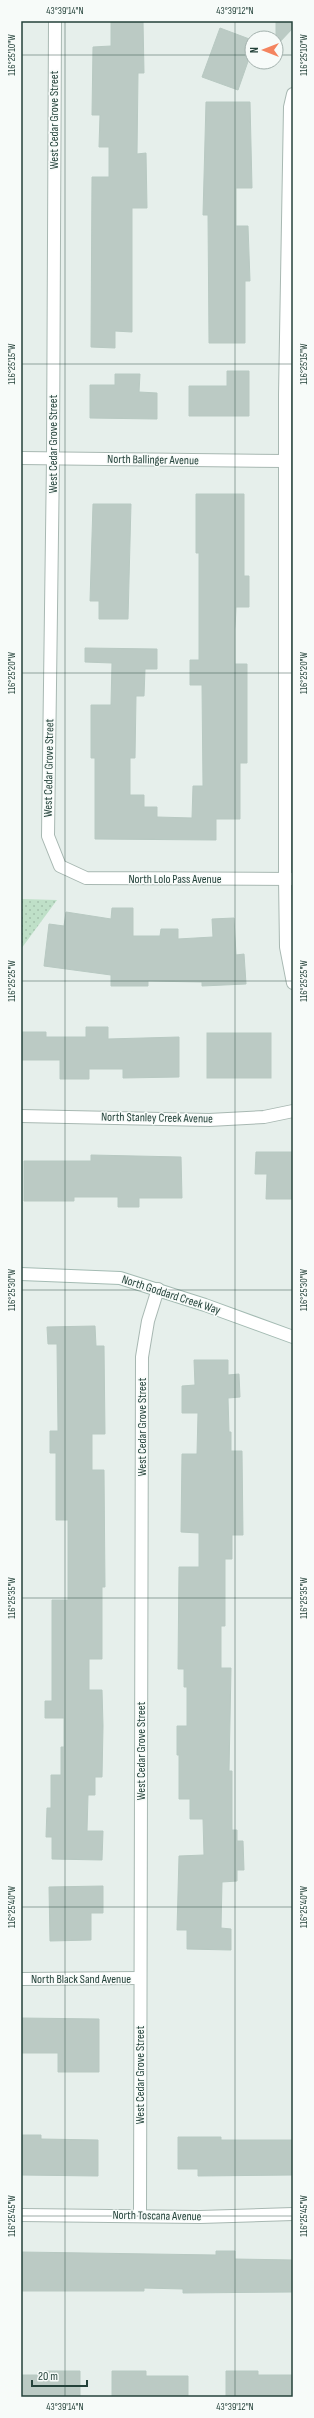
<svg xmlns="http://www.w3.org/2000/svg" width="314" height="2418" font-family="'Sofia Sans Condensed',sans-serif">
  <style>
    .park { fill: url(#park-dots) }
    .building { fill: #bbcac4; stroke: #b8c9c2 }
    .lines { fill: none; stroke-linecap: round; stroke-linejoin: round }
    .street-casing { stroke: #a8b8b2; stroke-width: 14 }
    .secondary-casing { stroke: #a4bbb3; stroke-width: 14 }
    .street { stroke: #fff; stroke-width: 12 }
    .secondary { stroke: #fff; stroke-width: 12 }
    .ticks { fill: none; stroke: #24423a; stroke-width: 1; stroke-opacity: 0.45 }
    .labels { text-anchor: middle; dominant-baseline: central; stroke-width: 3; stroke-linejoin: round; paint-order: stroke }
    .street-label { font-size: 12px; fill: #24423a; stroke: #f7fbf9 }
    .neatline { fill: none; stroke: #24423a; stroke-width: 1.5 }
    .ticks-label { font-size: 10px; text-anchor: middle; fill: #24423a }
  </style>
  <defs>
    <pattern id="park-dots" width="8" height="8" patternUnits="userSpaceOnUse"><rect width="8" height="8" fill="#bfe0c8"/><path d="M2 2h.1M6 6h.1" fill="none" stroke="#a4c1ad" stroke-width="1.8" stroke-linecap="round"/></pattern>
  </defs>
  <rect width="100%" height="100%" fill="#e6efeb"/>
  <path class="park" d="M21 899 57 900 21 949Z"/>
  <g class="building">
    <path d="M143 21 144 73H138L137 154 146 153 147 208H132V332L115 331V348L91 347 92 177H109V147H99L100 115H92L93 47 111 46V22Z"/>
    <path d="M276 21H293V28L276 46Z"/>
    <path d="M220 28 252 40V50L238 90 202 77Z"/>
    <path d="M206 102H250L252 188H236V226H248L250 281H245V343H209L208 215H203Z"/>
    <path d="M227 371H249V416H189V386H227Z"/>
    <path d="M115 374H140L139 392 157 393V419L90 418V385H115Z"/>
    <path d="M196 494H244V576H249V607H236L235 629V664H247V763H240V819H216V840L95 839V758H91V705H111L112 663 85 662V648L157 649V669H145L144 696H136L135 758H130V795H144V807H157V817L192 818 193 786H203L202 685H190V660H199V553H196Z"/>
    <path d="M93 504H131L128 619H99V601H90Z"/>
    <path d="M112 908H133V936H160L161 929H178V939L213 937 212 919 234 918 236 955 244 954 246 984 202 986V982L148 981V986H111V975L44 966 49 924 64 926 66 912 111 919Z"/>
    <path d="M86 1027H108V1039L179 1037V1077L123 1078V1069H89V1079H60V1060H21V1032H46V1037H86Z"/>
    <rect x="207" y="1033" width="64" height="45"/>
    <path d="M256 1152H293V1199H266L267 1174H255Z"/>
    <path d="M91 1155 181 1157 182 1198H139V1207H118V1197H74V1201H24V1161H91Z"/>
    <path d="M95 1326 96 1346H104L105 1434H92V1470H104L105 1587H102V1659H89V1690H102L103 1726 102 1777H95V1795H88L87 1831H103L102 1860 52 1859V1837H46L47 1808H51V1775H61V1747H64V1718H45V1701H52V1600H68V1520H56V1453H50V1431H58L57 1344H48L47 1327Z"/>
    <path d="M194 1360H228V1375L239 1374 240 1397 228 1398 229 1432H231V1451H242L243 1535H232V1559H225V1626H221V1668H231L229 1771H232V1830H237V1841H243L244 1870H237V1881L222 1882 221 1928 231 1929V1950L187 1949V1930H177L179 1856 204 1855 203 1819H190V1799H179V1755H177V1726H187V1687H184V1669H178L179 1567H199V1533L181 1532 182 1454H197L198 1413H182V1386L195 1385Z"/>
    <path d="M103 1886V1913H91V1940L50 1941 49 1887Z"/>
    <path d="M21 2018 99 2019V2072H58V2053H21Z"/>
    <path d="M21 2135H41V2139L98 2140V2176L21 2175Z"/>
    <path d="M178 2137H221V2140H293V2175L198 2176V2169H178Z"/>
    <path d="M216 2251H235V2259L293 2260V2292L183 2293V2289L144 2288V2291H21V2252L216 2255Z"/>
    <path d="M45 2371H80V2397H21V2375H45Z"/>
    <path d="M112 2371H146V2376H188V2397H112Z"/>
    <path d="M226 2371H258V2375H293V2397H226Z"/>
  </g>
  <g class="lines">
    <g class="street-casing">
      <g id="street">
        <path d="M55 21 53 459 48 836 60 866 86 878 293 879"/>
        <path d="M293 94 290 107 285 395V879L286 947 293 983"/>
        <path d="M21 458 285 461"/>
        <path d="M21 1116 209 1120 264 1117 293 1111"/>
        <path d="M21 1979 140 1978"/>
        <path d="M21 2215 200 2217 293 2214"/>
        <path d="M140 2215 142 1357 148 1321 158 1289"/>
      </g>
    </g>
    <g class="secondary-casing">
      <path id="secondary" d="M21 1274 120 1278 205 1305 293 1337"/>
    </g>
    <use href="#street" class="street"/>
    <use href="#secondary" class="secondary"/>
  </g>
  <path class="ticks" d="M65 21V2397M235 21V2397M21 55H252M276 55H293M21 364H293M21 673H293M21 981H293M21 1290H293M21 1598H293M21 1907H293M21 2216H293"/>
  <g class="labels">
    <g class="street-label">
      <text transform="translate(54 120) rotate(-90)">West Cedar Grove Street</text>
      <text transform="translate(53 444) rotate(-90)">West Cedar Grove Street</text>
      <text transform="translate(153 460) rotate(1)">North Ballinger Avenue</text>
      <text transform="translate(49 768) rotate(-89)">West Cedar Grove Street</text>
      <text x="175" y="879">North Lolo Pass Avenue</text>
      <text transform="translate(157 1118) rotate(1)">North Stanley Creek Avenue</text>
      <text transform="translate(171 1295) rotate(18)">North Goddard Creek Way</text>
      <text transform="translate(142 1427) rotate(-90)">West Cedar Grove Street</text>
      <text transform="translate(141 1751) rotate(-90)">West Cedar Grove Street</text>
      <text x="81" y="1979">North Black Sand Avenue</text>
      <text transform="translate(140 2075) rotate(-90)">West Cedar Grove Street</text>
      <text transform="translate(157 2216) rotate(1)">North Toscana Avenue</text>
    </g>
  </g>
  <rect width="314" height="2418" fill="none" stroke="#f7fbf9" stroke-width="44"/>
  <g transform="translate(264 50) rotate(270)"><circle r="19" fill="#f7fbf9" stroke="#a3b1ad"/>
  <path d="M0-3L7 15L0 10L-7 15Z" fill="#f4845f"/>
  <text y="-6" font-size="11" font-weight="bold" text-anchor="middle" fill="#24423a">N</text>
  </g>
  <path d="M32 2380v6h55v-6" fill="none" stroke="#24423a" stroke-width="2"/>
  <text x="38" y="2380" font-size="12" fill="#24423a" stroke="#f7fbf9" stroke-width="3" paint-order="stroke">20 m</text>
  <rect x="22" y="22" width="270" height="2374" class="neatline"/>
  <g class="ticks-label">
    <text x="65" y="14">43°39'14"N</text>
    <text x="235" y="14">43°39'12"N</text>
    <text transform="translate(303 55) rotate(-90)" y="4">116°25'10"W</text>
    <text transform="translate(11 55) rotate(-90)" y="4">116°25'10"W</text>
    <text transform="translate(303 364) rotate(-90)" y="4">116°25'15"W</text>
    <text transform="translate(11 364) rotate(-90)" y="4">116°25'15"W</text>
    <text transform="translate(11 673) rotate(-90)" y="4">116°25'20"W</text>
    <text transform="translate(303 673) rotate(-90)" y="4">116°25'20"W</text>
    <text transform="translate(303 981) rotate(-90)" y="4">116°25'25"W</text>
    <text transform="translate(11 981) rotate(-90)" y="4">116°25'25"W</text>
    <text transform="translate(11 1290) rotate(-90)" y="4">116°25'30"W</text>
    <text transform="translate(303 1290) rotate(-90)" y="4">116°25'30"W</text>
    <text transform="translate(11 1598) rotate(-90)" y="4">116°25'35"W</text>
    <text transform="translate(303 1598) rotate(-90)" y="4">116°25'35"W</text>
    <text transform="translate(11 1907) rotate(-90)" y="4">116°25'40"W</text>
    <text transform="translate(303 1907) rotate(-90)" y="4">116°25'40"W</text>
    <text transform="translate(11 2216) rotate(-90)" y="4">116°25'45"W</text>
    <text transform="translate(303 2216) rotate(-90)" y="4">116°25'45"W</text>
    <text x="65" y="2410">43°39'14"N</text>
    <text x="235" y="2410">43°39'12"N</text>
  </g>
</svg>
